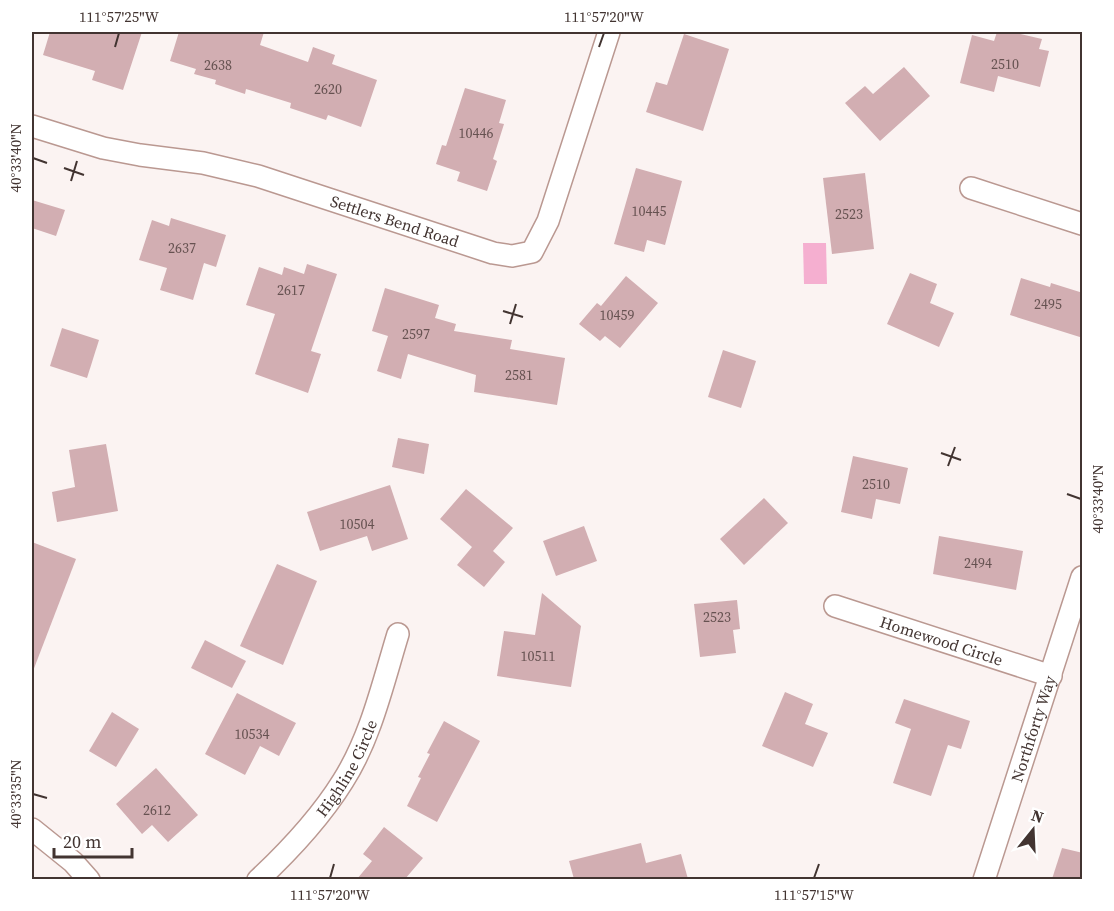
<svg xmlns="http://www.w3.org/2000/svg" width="1114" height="911" font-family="'Source Serif 4',serif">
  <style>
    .water { fill: #f5afd0 }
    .building { fill: #d2aeb2 }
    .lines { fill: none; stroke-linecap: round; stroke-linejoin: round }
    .minor-casing { stroke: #ba9891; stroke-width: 24 }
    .minor { stroke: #fff; stroke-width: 21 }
    .ticks { fill: none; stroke: #423431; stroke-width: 2 }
    .labels { text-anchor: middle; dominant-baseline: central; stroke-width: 6; stroke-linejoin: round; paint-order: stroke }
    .number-label { font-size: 14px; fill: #665251 }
    .street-label { font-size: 16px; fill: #423431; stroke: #fff }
    .neatline { fill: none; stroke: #423431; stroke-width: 2 }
    .ticks-label { font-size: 15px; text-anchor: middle; fill: #423431 }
  </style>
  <rect width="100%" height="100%" fill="#fbf3f2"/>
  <path class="water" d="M803 243H826L827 284H804Z"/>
  <g class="building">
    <path d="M50 32H142L123 90 92 80 95 71 43 55Z"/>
    <path d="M179 32H264L260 45 308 62 313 47 335 55 332 64 377 80 361 127 328 115 326 120 290 108 291 103 246 89 245 94 215 84 216 80 194 74 196 69 170 61Z"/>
    <path d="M997 32H1012L1042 39 1039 49 1049 51 1040 87 998 76 994 92 960 83 972 35 994 41Z"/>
    <path d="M684 34 729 49 703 131 646 112 656 82 667 85Z"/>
    <path d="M904 67 930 96 880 141 845 103 865 86 873 94Z"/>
    <path d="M465 88 506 100 499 123 504 124 493 159 497 161 487 191 457 181 460 172 436 164 442 145 446 146Z"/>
    <path d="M636 168 682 181 665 245 647 240 644 252 614 244Z"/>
    <path d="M865 173 874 249 832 254 823 178Z"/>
    <path d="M32 200 65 210 56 236 32 228Z"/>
    <path d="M171 218 226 235 216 267 204 263 193 300 160 290 167 268 139 260 152 220 169 226Z"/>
    <path d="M307 264 337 274 311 351 321 354 308 393 255 374 275 314 246 305 259 267 282 275 284 267 304 274Z"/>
    <path d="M910 273 937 284 930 303 954 313 939 347 887 324Z"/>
    <path d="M626 276 658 303 620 348 605 336 600 341 579 324 597 303 601 306Z"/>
    <path d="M1021 278 1050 287 1051 283 1083 293V338L1010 315Z"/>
    <path d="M385 288 439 305 435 318 456 324 454 331 512 340 510 349 565 358 557 405 474 392 476 375 408 354 401 379 377 371 388 336 372 331Z"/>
    <path d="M62 328 99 340 87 378 50 366Z"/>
    <path d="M723 350 756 361 741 408 708 397Z"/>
    <path d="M398 438 429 444 424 474 392 467Z"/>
    <path d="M106 444 118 511 57 522 52 492 75 487 69 450Z"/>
    <path d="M853 456 908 468 900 504 876 499 872 519 841 512Z"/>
    <path d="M390 485 408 539 372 551 367 536 320 551 307 512Z"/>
    <path d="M466 489 513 528 493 551 505 562 484 587 457 565 472 547 440 519Z"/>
    <path d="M764 498 788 523 744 565 720 539Z"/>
    <path d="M584 526 597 561 556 576 543 541Z"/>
    <path d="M939 536 1023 551 1016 590 933 574Z"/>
    <path d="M32 542 76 559 33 671H32Z"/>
    <path d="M277 564 317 581 283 665 240 646Z"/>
    <path d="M542 593 581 626 571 687 497 676 504 631 535 635Z"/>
    <path d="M737 600 740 629 733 630 736 653 700 657 694 604Z"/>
    <path d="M205 640 246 661 232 688 191 668Z"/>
    <path d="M785 692 813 704 805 724 828 733 813 767 762 746Z"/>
    <path d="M237 693 296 723 279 756 260 746 245 775 205 754Z"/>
    <path d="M904 699 970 721 961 749 948 745 931 796 893 783 911 729 895 723Z"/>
    <path d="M112 712 139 729 116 767 89 751Z"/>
    <path d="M444 721 480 741 437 822 407 806 421 778 418 777 430 754 427 753Z"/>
    <path d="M156 768 198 815 168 842 152 825 142 834 116 804Z"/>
    <path d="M384 827 423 858 405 879H357L372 861 363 854Z"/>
    <path d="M641 843 646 863 681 854 688 879H574L569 861Z"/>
    <path d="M1062 848 1083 853V879H1052Z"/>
  </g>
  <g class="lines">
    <g class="minor-casing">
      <g id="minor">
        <path id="s1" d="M32 126 103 148 140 155 203 163 258 176 493 253 512 256 532 252 548 221 609 32"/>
        <path d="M971 188 1082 224"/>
        <path id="s2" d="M835 606 1051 676"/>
        <path d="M32 829 73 862 89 880"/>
        <path id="s3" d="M258 880C290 850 320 818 343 781 371 737 383 683 398 634"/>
        <path id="s4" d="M984 880 1082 577"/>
      </g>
    </g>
    <use href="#minor" class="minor"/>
  </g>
  <path class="ticks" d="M115 47 119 33M599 47 604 33M33 158 47 163M64 168 84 175M71 181 77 161M503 311 523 317M510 324 516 304M941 453 961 460M948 466 955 447M1067 494 1081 499M33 794 47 798M330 878 334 864M814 878 819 864"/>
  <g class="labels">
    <g class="number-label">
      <text x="1005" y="64">2510</text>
      <text x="218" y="65">2638</text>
      <text x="328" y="89">2620</text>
      <text x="476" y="133">10446</text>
      <text x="649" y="211">10445</text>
      <text x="849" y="214">2523</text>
      <text x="182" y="248">2637</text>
      <text x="291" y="290">2617</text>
      <text x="1048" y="304">2495</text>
      <text x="617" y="315">10459</text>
      <text x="416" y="334">2597</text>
      <text x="519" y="375">2581</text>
      <text x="876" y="484">2510</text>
      <text x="357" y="524">10504</text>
      <text x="978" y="563">2494</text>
      <text x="717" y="617">2523</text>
      <text x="538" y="656">10511</text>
      <text x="252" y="734">10534</text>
      <text x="157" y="810">2612</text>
    </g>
    <g class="street-label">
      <text stroke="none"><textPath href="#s1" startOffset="376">Settlers Bend Road</textPath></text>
      <text stroke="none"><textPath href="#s2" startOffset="112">Homewood Circle</textPath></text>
      <text stroke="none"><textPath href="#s4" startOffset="159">Northforty Way</textPath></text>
      <text stroke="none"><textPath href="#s3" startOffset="144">Highline Circle</textPath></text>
    </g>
  </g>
  <rect width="1114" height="911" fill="none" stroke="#ffffff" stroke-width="66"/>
  <g transform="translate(1033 830) rotate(18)" stroke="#ffffff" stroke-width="4.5" paint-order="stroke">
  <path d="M0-4.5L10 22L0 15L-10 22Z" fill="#423431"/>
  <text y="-9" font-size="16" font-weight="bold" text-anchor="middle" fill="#423431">N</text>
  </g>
  <path d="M54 848v9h78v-9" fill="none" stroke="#423431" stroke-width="3"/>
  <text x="63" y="848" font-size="18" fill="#423431" stroke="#ffffff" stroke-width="4.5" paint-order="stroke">20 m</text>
  <rect x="33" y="33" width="1048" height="845" class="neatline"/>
  <g class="ticks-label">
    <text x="119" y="22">111°57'25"W</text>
    <text x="604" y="22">111°57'20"W</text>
    <text transform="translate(16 158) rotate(-90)" y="5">40°33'40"N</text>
    <text transform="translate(1098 499) rotate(-90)" y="5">40°33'40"N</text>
    <text transform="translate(16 794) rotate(-90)" y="5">40°33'35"N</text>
    <text x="330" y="900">111°57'20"W</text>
    <text x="814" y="900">111°57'15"W</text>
  </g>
</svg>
